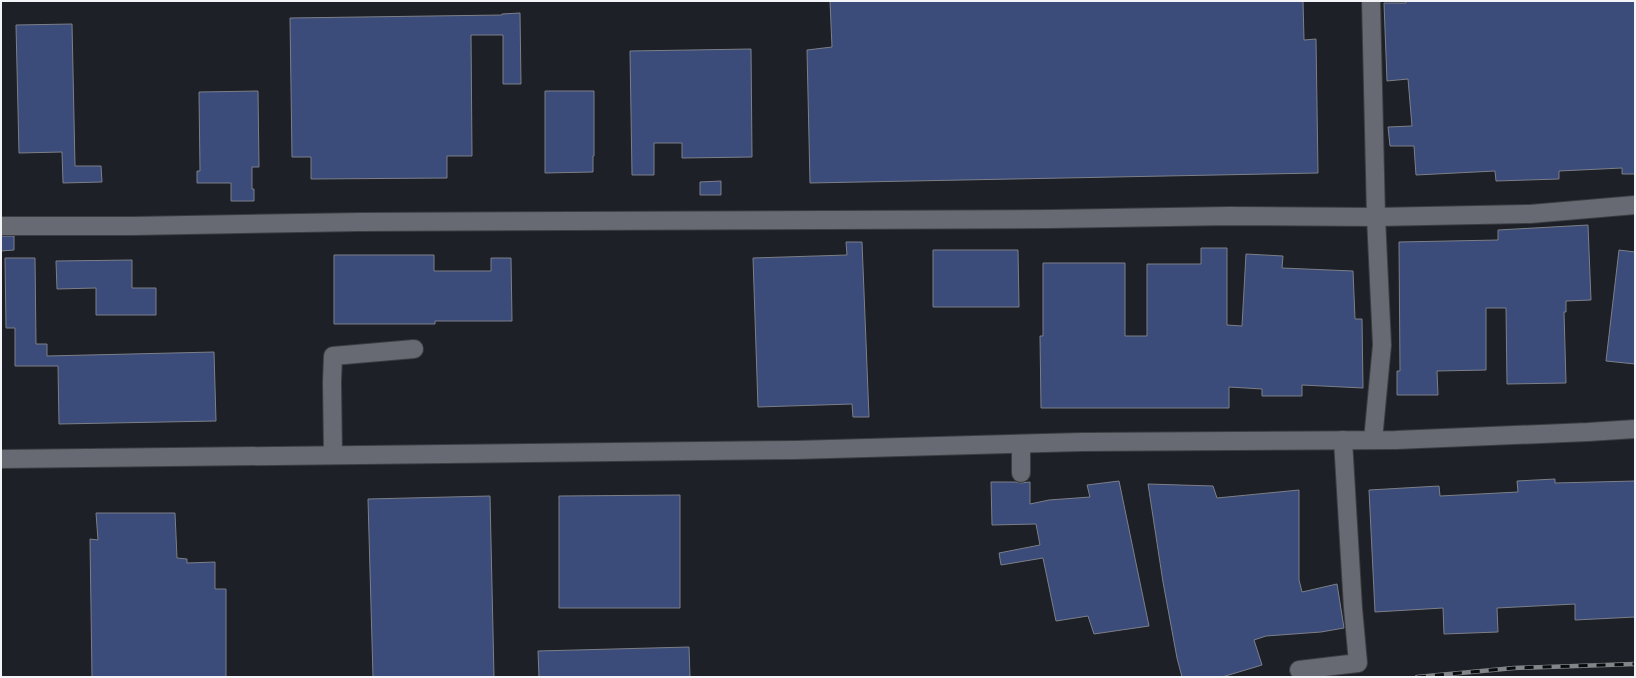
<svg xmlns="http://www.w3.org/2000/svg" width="1636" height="678" font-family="'Varela Round',sans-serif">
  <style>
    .building { fill: #3b4c7a; stroke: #7c7f88 }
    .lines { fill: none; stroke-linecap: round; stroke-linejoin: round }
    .minor-casing { stroke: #3b3d42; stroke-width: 20 }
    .minor { stroke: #676a72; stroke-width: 18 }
    .rail-casing { stroke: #82858a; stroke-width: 4.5 }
    .rail { stroke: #080a0c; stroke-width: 3; stroke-dasharray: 9; stroke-linecap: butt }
  </style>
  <rect width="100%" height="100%" fill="#1d2026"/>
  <g class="building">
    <path d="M830 1H1303L1304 40 1316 39 1318 173 810 183 807 50 832 47Z"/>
    <path d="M1406 1H1635V174H1622V168L1559 171V179L1496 181 1495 171 1416 175 1414 146H1390L1388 127 1412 126 1408 79 1387 81 1384 3H1406Z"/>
    <path d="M520 13 521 84H503V35H471L472 156H447V178L311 179V157H292L290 18 502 15V14Z"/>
    <path d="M72 24 75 166H101L102 182 63 183 62 152 19 153 16 25Z"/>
    <path d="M751 49 752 157 682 158V143H654V175H632L630 51Z"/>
    <path d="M258 91 259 167H252V189H254V201H231V183H197V171H200L199 92Z"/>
    <path d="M545 91H594V156H593V172L545 173Z"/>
    <path d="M721 181V195H700V182Z"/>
    <path d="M1588 225 1591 300 1566 301V312H1564L1566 383 1507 384 1506 308H1486V370L1437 371 1438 395H1397V371H1400L1399 242 1498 240V230Z"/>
    <path d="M1 236H14V250L1 251Z"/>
    <path d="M846 242H862L869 417H853L852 404 758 407 753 258 847 255Z"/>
    <path d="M1201 248H1227V325L1242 326 1246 254 1283 256 1282 268 1353 271 1355 319H1362L1363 388 1302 385V396H1262V389L1229 387V408H1041L1040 336H1043V263H1125V336H1147V264H1201Z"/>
    <path d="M933 250H1018L1019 307H933Z"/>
    <path d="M1619 250 1635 252V364L1606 361Z"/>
    <path d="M334 255H434V271H491V258H511L512 321H435V324H334Z"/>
    <path d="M5 258H35L36 344H47V356L214 352 216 421 59 424 58 366H15V328H6Z"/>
    <path d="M132 260V288H156V315H96V288L57 289 56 261Z"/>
    <path d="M1555 479V483L1635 481V617L1575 620V604L1497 608 1498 632 1444 634 1443 608 1375 612 1369 490 1439 486 1440 496 1518 492 1517 481Z"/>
    <path d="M1119 481 1149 626 1094 634 1088 616 1056 621 1043 558 1001 565 999 553 1040 545 1036 524 992 525 991 482H1015L1021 483 1030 482V504L1049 500 1090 497 1087 485Z"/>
    <path d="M1148 484 1213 486 1217 498 1299 490V580L1302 592 1337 584 1344 628 1321 632 1266 636 1254 640 1262 665 1222 677H1182L1177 658 1163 582Z"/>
    <path d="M680 495V608H559V496Z"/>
    <path d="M490 496 494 677H373L368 499Z"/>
    <path d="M96 513H175L177 558 187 559V563L215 562V589H226V677H92L90 539 98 540Z"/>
    <path d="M689 647 690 677H539L538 651Z"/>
  </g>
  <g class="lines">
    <g class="minor-casing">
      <g id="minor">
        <path d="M1371 1 1376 217 1382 345 1373 440"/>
        <path d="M1 226H133L360 222 1049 219 1229 216 1376 217 1530 214 1635 205"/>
        <path d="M333 455 332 382 333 356 414 349"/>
        <path d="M1 459 795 450 1082 442 1396 440 1588 432 1635 429"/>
        <path d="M1021 473V444"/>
        <path d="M1299 670 1358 663 1353 608 1343 440"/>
      </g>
    </g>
    <use href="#minor" class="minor"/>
    <g class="rail-casing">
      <path id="rail" d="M1417 677 1514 668 1635 664"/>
    </g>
    <use href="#rail" class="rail"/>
  </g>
  <rect width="1636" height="678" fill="none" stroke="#f2f4f8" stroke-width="4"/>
</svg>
